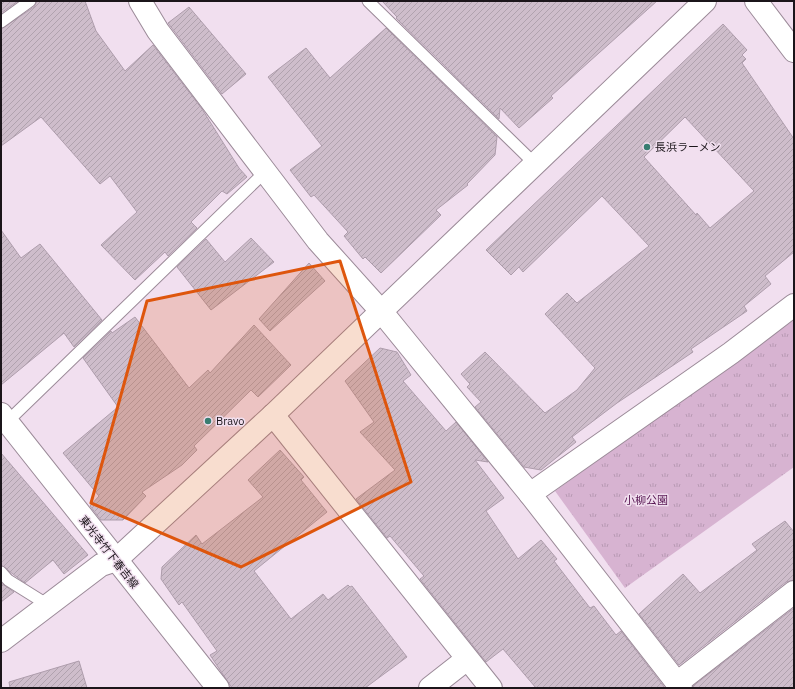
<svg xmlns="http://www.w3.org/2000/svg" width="795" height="689" font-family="'IBM Plex Sans','Noto Sans JP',sans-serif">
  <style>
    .park { fill: url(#park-tufts) }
    .building { fill: url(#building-hatch); stroke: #ae9dac; fill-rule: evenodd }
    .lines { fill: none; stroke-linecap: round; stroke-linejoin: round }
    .lane-casing { stroke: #9b8a98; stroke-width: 13 }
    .street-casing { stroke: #9b8a98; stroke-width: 24 }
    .secondary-casing { stroke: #9b8a98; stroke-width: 24 }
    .lane { stroke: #fff; stroke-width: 11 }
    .street { stroke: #fff; stroke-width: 22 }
    .secondary { stroke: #fff; stroke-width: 22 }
    .marked { fill: #de560d; fill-opacity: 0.2; stroke: #de560d; stroke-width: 3; stroke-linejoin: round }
    .poi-dot { fill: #387d71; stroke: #f1dfef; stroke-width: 1.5 }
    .labels { text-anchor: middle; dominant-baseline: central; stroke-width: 3; stroke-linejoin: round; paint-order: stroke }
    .poi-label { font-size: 11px; fill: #1b151a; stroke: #f1dfef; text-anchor: start }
    .park-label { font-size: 11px; fill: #561451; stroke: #f1dfef }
    .street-label { font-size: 11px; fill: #1b151a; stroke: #f1dfef }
  </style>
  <defs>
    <pattern id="park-tufts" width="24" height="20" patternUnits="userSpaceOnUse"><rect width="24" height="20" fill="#d7b3d1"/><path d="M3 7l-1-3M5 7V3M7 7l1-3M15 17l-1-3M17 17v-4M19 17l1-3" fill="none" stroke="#b899b3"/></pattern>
    <pattern id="building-hatch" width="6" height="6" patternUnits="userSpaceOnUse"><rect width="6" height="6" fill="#cebdcb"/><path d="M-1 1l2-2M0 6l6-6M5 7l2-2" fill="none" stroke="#b0a2ae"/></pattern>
  </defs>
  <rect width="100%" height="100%" fill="#f1dfef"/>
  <path class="park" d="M794 320V467L625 588 555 491Z"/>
  <g class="building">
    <path d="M1 1H18L1 13Z"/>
    <path d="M37 1H85L96 31 125 71 153 45 202 109 239 168 247 177 227 194 222 191 191 222 197 228 168 256 165 252 135 280 101 245 137 212 110 176 100 184 41 117 1 146V29L34 7Z"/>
    <path d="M382 1H657L551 96 553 98 519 128 500 108 499 119 396 18 397 17Z"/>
    <path d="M189 7 246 74 222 94 168 23Z"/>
    <path d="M723 24 747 50 742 55 746 59 742 63 794 139V252L765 276 771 284 744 306 747 311 691 349 693 352 617 403 572 437 576 442 541 470 524 467 475 407 481 402 467 387 470 384 461 374 485 352 545 413 577 390 595 368 545 314 567 293 577 303 649 246 602 196 523 272 519 267 511 275 486 250ZM685 117 754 191 710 228 697 213 696 215 644 157Z"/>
    <path d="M386 28 497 137 495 155 467 184 468 185 436 210 441 215 381 273 365 257 363 259 344 236 348 232 314 195 311 197 290 170 322 146 268 77 306 48 330 78Z"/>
    <path d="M1 230 21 258 40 244 102 320 74 347 64 333 1 385Z"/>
    <path d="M251 238 274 262 211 310 177 267 206 239 225 262Z"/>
    <path d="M309 263 325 281 270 331 259 319Z"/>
    <path d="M135 317 189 388 208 370 210 373 254 325 291 365 258 397 251 390 194 446 197 450 182 465 142 492 146 496 123 520H101L90 506 99 496 63 453 118 407 83 358 111 331 112 333Z"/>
    <path d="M380 348 397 352 411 375 403 381 446 431 456 422 488 462 475 460 504 498 486 511 518 559 541 540 557 559 554 561 590 608 594 606 616 635 621 631 665 688H536L503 649 486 662 420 579 424 576 390 536 387 538 356 499 395 470 360 432 374 422 345 381Z"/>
    <path d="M280 450 304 477 301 480 327 512 254 571 291 619 323 594 328 600 348 585 350 587 352 586 407 657 365 688H232L210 655 217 651 182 602 179 605 161 579 162 567 196 535 202 544 263 497 248 480Z"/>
    <path d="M1 453 88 555 64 574 53 560 25 583 1 565Z"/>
    <path d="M785 521 794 532V580L786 582 679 665 639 614 683 574 700 593 757 550 752 544Z"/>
    <path d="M1 583 14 592 1 602Z"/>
    <path d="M794 608V688H693V686Z"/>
    <path d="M79 661 87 688H10L9 682Z"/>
  </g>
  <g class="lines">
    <g class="lane-casing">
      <g id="lane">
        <path d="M368 1 535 164"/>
        <path d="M1 22 30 1"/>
        <path d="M7 422 265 172"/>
        <path d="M1 572 8 580 48 605"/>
      </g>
    </g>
    <g class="street-casing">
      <g id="street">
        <path d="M140 1 158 31 318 241 381 311 530 494 681 688"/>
        <path d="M273 415 491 688"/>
        <path d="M530 494 731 353 794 305"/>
        <path d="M1 641 101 565 116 560"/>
        <path d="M677 683 794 592"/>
        <path d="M430 688 467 659"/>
      </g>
    </g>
    <g class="secondary-casing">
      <g id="secondary">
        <path d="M756 1 794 51"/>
        <path d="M1 414 218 688"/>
        <path d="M116 560 273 415 705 1"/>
      </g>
    </g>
    <use href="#lane" class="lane"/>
    <use href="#street" class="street"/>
    <use href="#secondary" class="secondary"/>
  </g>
  <path class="marked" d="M340 261 411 482 241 567 91 503 147 301Z"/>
  <g class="poi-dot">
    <circle cx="647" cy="147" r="4"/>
    <circle cx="208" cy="421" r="4"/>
  </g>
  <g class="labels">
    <g class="poi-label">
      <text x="655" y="147">長浜ラーメン</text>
      <text x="216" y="421">Bravo</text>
    </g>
    <g class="park-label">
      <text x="646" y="500">小柳公園</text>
    </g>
    <g class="street-label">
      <text transform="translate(109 552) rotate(52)">東光寺竹下春吉線</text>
    </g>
  </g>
  <rect width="795" height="689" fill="none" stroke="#1b151a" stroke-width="4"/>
</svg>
